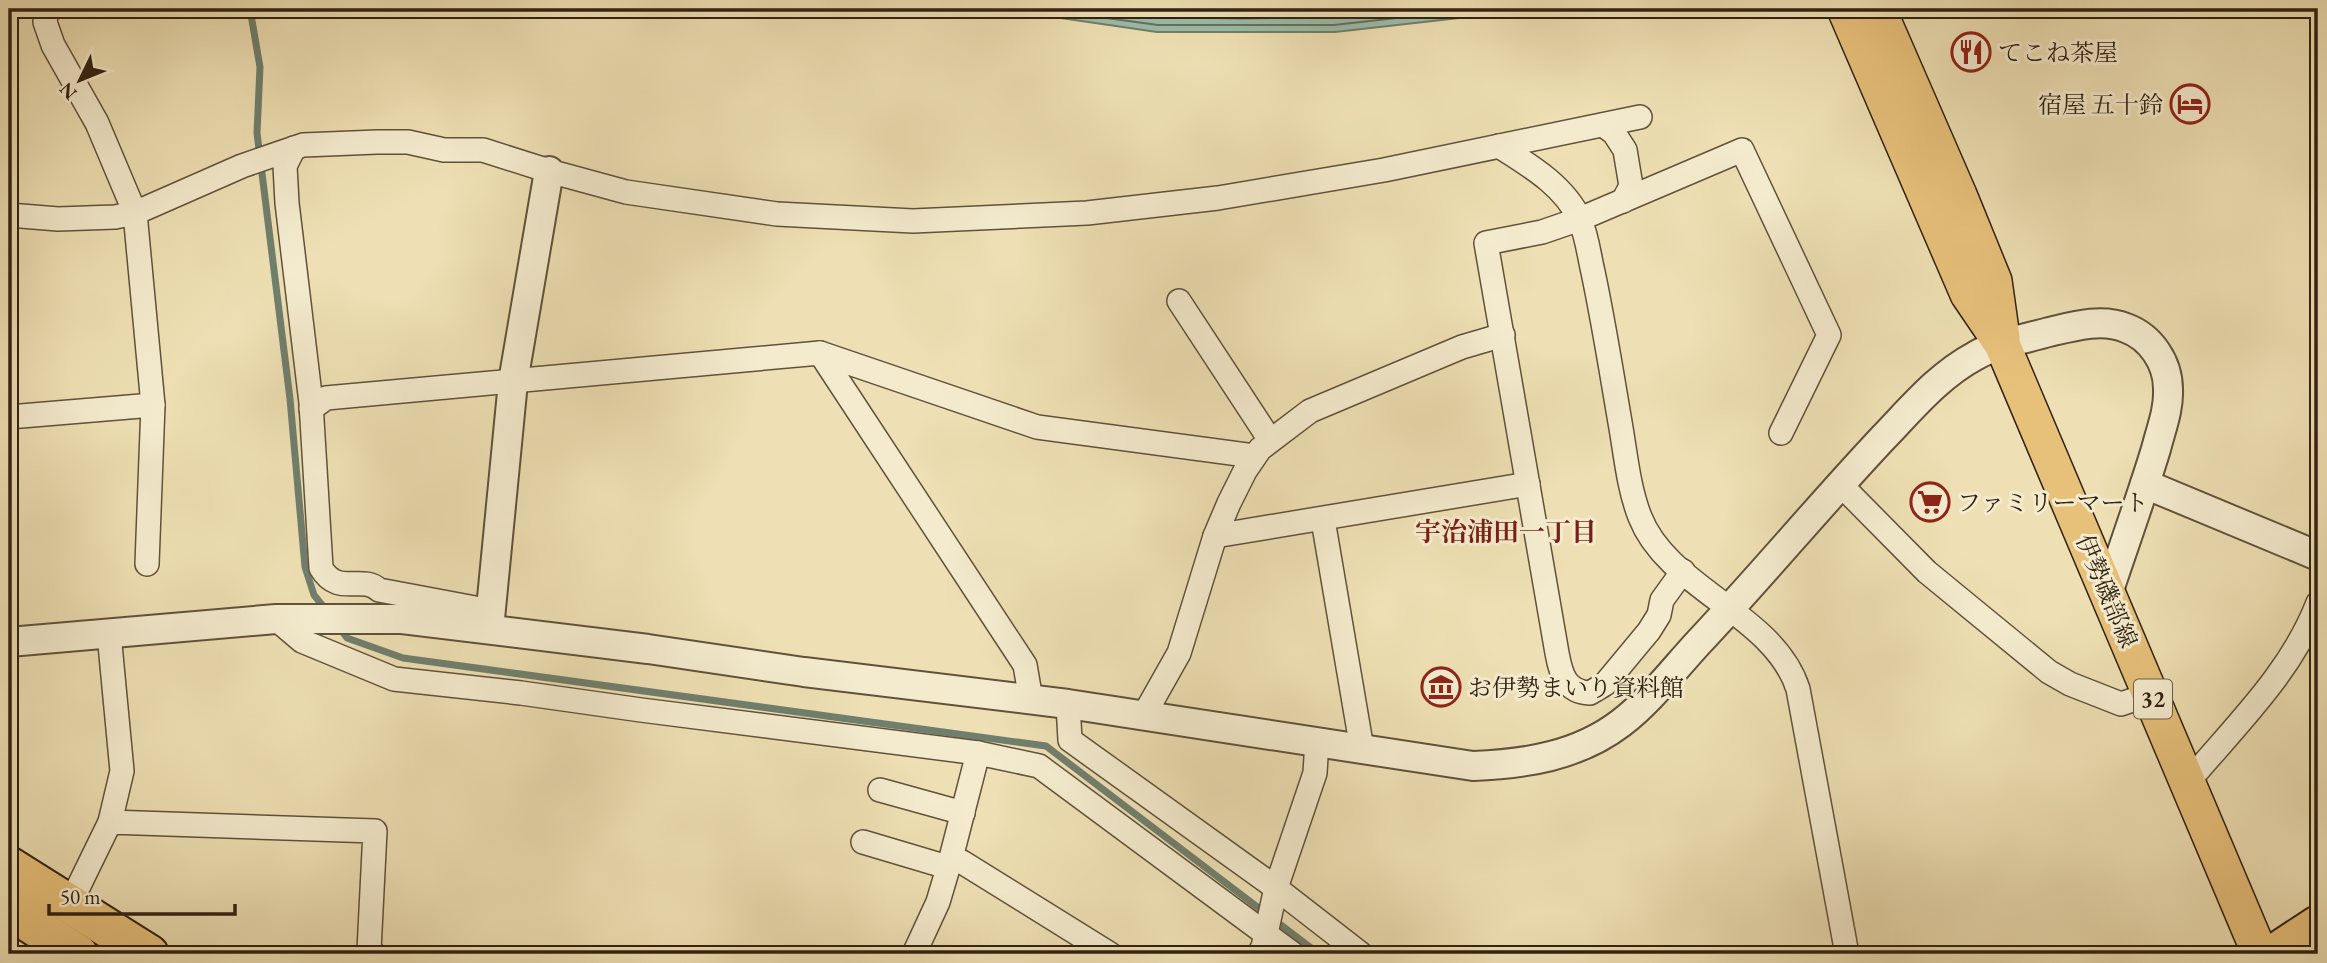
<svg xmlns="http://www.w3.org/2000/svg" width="2327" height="963" font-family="'EB Garamond','Noto Serif JP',serif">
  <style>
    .water { fill: #9abdaa; stroke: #707f6d; stroke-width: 2 }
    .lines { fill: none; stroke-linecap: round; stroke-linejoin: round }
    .shore { stroke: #65705e; stroke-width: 2 }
    .stream { stroke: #707f6d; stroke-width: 7 }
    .minor-casing { stroke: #60523a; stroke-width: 26 }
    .tertiary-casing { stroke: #60523a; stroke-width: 32 }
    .primary-casing { stroke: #302211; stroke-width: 38 }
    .trunk-casing { stroke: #302211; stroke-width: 42 }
    .minor { stroke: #f4ebce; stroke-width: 23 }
    .tertiary { stroke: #f4ebce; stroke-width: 28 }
    .primary { stroke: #e7c07a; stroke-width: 35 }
    .trunk { stroke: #e7c07a; stroke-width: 38 }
    .labels { text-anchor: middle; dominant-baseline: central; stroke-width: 6; stroke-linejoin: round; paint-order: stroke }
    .shield { fill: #f4ebce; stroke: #6b5e4a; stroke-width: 2 }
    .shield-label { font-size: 23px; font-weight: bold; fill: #302211 }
    .poi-label { font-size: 24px; fill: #302211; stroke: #f4ebce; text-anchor: start }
    .street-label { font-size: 24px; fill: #302211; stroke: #f4ebce }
    .neighbourhood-label { font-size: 26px; font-weight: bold; fill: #7a1f14; stroke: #f4ebce }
  </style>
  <rect width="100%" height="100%" fill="#eee0b4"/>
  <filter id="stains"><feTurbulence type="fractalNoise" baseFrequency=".00286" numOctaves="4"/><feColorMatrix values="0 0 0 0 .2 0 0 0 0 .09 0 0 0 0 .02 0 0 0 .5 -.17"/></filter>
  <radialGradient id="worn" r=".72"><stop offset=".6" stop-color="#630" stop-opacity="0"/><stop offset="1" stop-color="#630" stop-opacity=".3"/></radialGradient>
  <path class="water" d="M999 9H1540L1335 32H1157Z"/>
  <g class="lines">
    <g class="shore">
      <path d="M1040 9 1158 25H1334L1477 9"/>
      <path d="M1102 9C1199 23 1301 20 1398 9"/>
    </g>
    <g class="stream">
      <path d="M250 9 260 67 257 133 290 399 305 567 314 595 327 611"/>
      <path d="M338 626 347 638 403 658 1046 746 1319 954"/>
    </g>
    <g class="minor-casing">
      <g id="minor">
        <path d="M47 9 45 22 53 45 97 123 135 213 153 405 147 564"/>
        <path d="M1603 125 1614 133 1625 150 1631 186 1623 201"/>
        <path d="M1499 146C1529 165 1565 186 1580 220 1587 236 1589 255 1593 272 1604 324 1612 376 1621 428 1626 458 1629 489 1640 517 1668 589 1774 614 1798 689L1847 954"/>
        <path d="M294 148 285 166 287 203 311 403 321 568C338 597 362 574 379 590L491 611"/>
        <path d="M9 215 58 219 115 217 135 213 242 166 303 145 377 142H408L444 150H483L549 171 626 192 777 214 913 221 1087 213 1218 198 1384 170 1640 117"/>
        <path d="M1179 301 1270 440"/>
        <path d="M820 353 1025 665 1031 700"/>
        <path d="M311 409 326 398 820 353 1037 427 1254 456"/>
        <path d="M9 417 153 405"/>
        <path d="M1840 484 1927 572 2049 672 2070 684 2121 704 2150 694"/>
        <path d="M1323 520 1362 749"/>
        <path d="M1215 536 1528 484"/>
        <path d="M1683 571 1662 600 1659 615 1649 631 1605 684 1590 693C1566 692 1561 675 1557 653L1486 243 1542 232 1580 219 1742 150 1829 335 1781 433"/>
        <path d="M276 619 302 641 394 679 521 693 641 710 978 753 1039 766 1293 954"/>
        <path d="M109 634 122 771 110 822"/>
        <path d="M1068 704 1070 740 1276 888 1361 954"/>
        <path d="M1144 715 1179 653 1215 536 1229 503 1245 471 1260 449 1310 411 1462 347 1503 335"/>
        <path d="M2188 782C2235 726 2291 673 2318 603"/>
        <path d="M880 790 963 813"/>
        <path d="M863 842 947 867"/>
        <path d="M951 858 978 753"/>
        <path d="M70 904 110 822 375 831 369 950 374 954"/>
        <path d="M914 954 938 902 951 858 962 862 1110 954"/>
        <path d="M1259 954 1263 947 1276 888 1315 773 1317 741"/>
      </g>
    </g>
    <g class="tertiary-casing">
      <g id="tertiary">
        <path d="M2145 484 2318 556"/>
        <path d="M489 629 513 382 549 171"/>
        <path d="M9 642 276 619H402L648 649 804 672 1068 704 1473 766C1525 764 1578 756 1621 723 1650 701 1674 669 1699 642 1762 575 1820 505 1883 438 1912 408 1938 376 1975 356 1997 343 2025 339 2049 332 2074 326 2102 318 2126 328 2151 337 2168 363 2168 389 2169 410 2161 429 2156 449 2141 498 2124 545 2108 593"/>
      </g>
    </g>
    <g class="primary-casing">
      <g id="primary">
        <path d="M1845 9 1968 294 2002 344 2260 954"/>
        <path d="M1878 9 1959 195 1994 281 2002 338"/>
      </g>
    </g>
    <g class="trunk-casing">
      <g id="trunk">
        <path d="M9 866 149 954"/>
        <path d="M9 910 78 954"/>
        <path d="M2274 954 2318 925"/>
      </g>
    </g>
    <use href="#minor" class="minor"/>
    <use href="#tertiary" class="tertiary"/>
    <use href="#primary" class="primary"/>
    <use href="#trunk" class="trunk"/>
  </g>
  <defs>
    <g id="restaurant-ring" transform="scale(2.0125)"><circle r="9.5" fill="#f4ebce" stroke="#8f2418" stroke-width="1.5"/><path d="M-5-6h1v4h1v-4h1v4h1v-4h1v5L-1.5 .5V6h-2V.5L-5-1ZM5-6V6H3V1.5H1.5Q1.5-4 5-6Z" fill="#8f2418"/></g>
    <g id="hotel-ring" transform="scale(2.0125)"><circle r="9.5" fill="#f4ebce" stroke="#8f2418" stroke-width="1.5"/><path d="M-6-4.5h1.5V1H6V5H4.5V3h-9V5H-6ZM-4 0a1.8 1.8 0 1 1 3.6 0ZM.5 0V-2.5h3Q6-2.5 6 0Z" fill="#8f2418"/></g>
    <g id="supermarket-ring" transform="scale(2.0125)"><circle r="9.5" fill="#f4ebce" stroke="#8f2418" stroke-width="1.5"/><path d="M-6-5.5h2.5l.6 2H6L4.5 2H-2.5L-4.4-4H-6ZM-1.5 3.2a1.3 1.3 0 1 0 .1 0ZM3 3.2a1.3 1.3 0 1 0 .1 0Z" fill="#8f2418"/></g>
    <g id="museum-ring" transform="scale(2.0125)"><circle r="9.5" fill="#f4ebce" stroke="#8f2418" stroke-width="1.5"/><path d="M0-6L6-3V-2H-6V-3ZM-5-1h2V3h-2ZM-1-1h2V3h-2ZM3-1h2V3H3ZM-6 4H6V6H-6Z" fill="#8f2418"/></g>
  </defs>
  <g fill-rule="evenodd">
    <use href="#restaurant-ring" x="1971" y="52"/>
    <use href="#hotel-ring" x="2190" y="104"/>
    <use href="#supermarket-ring" x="1930" y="502"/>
    <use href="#museum-ring" x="1441" y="687"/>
  </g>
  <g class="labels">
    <rect class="shield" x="2134" y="679.5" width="38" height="39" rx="5"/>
    <g class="shield-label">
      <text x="2153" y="699">32</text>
    </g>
    <g class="poi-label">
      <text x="1998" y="52">てこね茶屋</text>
      <text x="2163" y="104" text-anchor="end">宿屋 五十鈴</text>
      <text x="1957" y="502">ファミリーマート</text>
      <text x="1468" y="687">お伊勢まいり資料館</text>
    </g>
    <g class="street-label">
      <text transform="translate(2107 591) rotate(67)">伊勢磯部線</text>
    </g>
    <g class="neighbourhood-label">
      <text x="1506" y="532">宇治浦田一丁目</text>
    </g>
  </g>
  <rect width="2327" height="963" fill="none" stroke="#eee0b4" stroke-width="35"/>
  <rect x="10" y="10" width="2306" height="942" fill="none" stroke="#302211" stroke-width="3.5"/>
  <rect x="18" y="18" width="2292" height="928" fill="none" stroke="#302211" stroke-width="2"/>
  <g transform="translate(80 80) rotate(227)" stroke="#f4ebce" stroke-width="5" paint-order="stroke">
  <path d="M0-5L12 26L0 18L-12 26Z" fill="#302211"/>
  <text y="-10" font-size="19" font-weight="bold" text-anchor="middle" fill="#302211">N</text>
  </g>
  <path d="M49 904v10h186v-10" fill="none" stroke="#302211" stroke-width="3.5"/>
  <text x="60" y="904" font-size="21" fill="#302211" stroke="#f4ebce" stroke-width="5" paint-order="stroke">50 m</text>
  <rect width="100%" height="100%" filter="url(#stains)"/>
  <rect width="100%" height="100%" fill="url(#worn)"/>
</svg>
